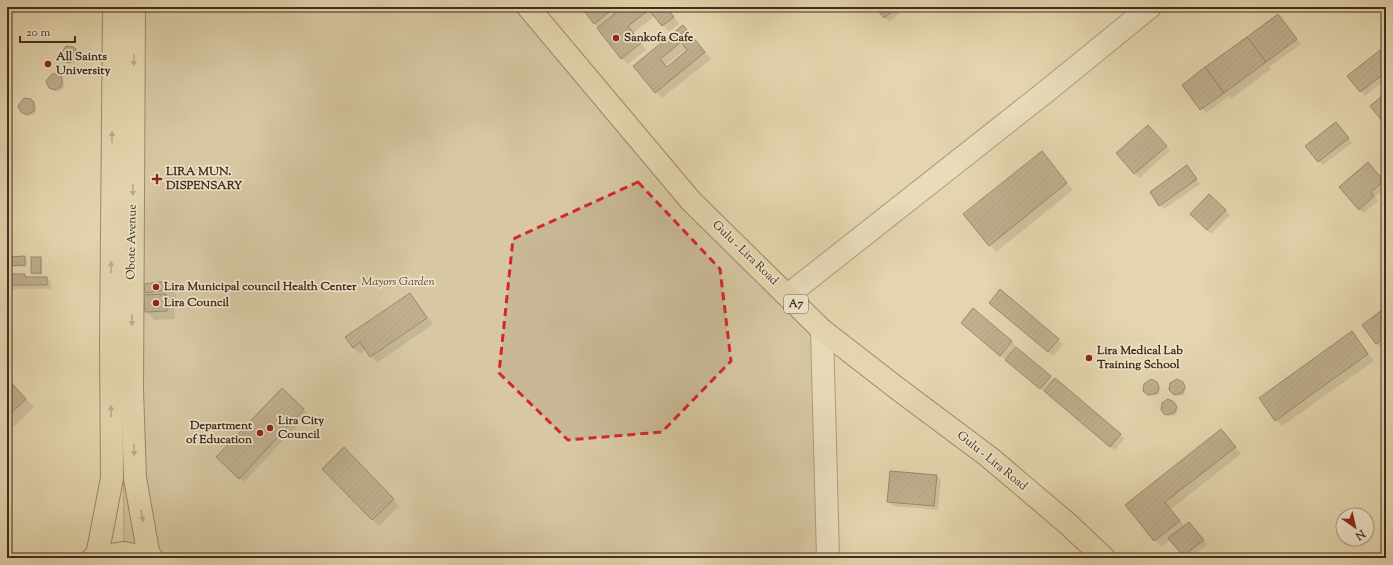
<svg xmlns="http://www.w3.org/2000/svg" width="1393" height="565" font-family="'Sorts Mill Goudy',serif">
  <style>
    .park { fill: #c8b896; stroke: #85725a }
    .shadow { fill: #0003; fill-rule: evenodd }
    .building { fill: url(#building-hatch); stroke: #422d1f; fill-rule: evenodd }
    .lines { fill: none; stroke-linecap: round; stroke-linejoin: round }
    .minor-casing { stroke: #6a5743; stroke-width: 24 }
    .primary-casing { stroke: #422d1f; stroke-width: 24 }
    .minor { stroke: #ede4ca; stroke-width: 22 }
    .primary { stroke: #e4d5ae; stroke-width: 22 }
    .oneway { fill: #8b795f }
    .marked { fill: none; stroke: #d62828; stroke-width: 3; stroke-dasharray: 8 5; stroke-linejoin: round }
    .poi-dot { fill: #8f2418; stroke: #ede4ca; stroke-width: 1.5 }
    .labels { text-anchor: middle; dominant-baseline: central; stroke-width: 3.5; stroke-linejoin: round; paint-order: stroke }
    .shield { fill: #ede4ca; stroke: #756452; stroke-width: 1 }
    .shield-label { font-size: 11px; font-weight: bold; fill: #422d1f }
    .poi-label { font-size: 12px; font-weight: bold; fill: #422d1f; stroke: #ede4ca; text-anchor: start }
    .street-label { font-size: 12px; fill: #422d1f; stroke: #ede4ca }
    .park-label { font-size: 12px; font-style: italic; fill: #5d4937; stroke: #ede4ca }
  </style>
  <defs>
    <pattern id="building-hatch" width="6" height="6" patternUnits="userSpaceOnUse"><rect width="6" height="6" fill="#968469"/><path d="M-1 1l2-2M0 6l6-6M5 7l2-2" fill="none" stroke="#7c6c56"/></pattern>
  </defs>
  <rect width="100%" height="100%" fill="#e4d5ae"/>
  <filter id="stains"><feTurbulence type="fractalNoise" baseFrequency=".005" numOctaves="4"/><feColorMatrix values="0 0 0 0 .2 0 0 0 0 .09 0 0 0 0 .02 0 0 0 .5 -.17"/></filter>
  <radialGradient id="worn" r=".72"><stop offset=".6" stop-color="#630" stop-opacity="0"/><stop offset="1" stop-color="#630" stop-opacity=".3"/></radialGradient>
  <path class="park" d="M121 7H527L812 316 822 558H135L124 553Z"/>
  <g class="shadow">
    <path d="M582 7H666L679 24 669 32 655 16 633 33 646 50 628 64 621 58Z"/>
    <path d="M876 7H907L889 22Z"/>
    <path d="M1278 15 1301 44 1269 67 1271 69 1231 99 1229 96 1206 113 1183 85Z"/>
    <path d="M683 26 711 59 662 98 634 66ZM687 48 689 50 667 67 666 65Z"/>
    <path d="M73 48 78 52V60L72 64 64 59Z"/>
    <path d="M1386 51V79L1365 96 1348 76Z"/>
    <path d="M59 75 63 80 64 88 58 92 49 87Z"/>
    <path d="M30 100 36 105V113L30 116 21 112Z"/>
    <path d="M1336 123 1352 143 1323 165 1319 161Z"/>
    <path d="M1152 130 1170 151 1139 178 1117 153Z"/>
    <path d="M1048 159 1073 190 996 252 990 245Z"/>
    <path d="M1372 168 1386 184V187L1375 197 1378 201 1364 213 1359 209Z"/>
    <path d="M1191 171 1200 184 1164 209 1160 205Z"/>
    <path d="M1209 195 1230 215 1211 234 1191 214Z"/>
    <path d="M25 257 27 259V267L7 266V258Z"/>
    <path d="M40 258 42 260V275H34L32 273Z"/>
    <path d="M25 275 28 278H47L51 282V289H7V278Z"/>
    <path d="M166 282 175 290 176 298 170 299 174 303 175 319 155 320 146 312 149 296 146 293 145 285Z"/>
    <path d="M410 294 416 301 433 324 377 363 366 349 360 354 353 347Z"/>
    <path d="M994 307 1058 340 1063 344 1053 356Z"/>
    <path d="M1386 308V348L1383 350 1377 344 1363 325Z"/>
    <path d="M973 310 1012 342 1016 346 1015 347 1054 380 1120 434 1124 439 1115 450 966 327Z"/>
    <path d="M1352 333 1358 339 1374 361 1282 426 1276 420Z"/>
    <path d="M7 380 34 407 7 433Z"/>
    <path d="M1182 382 1186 389 1184 395 1177 396 1170 390Z"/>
    <path d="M1156 383 1161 389 1158 395 1151 396 1145 390Z"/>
    <path d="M282 389 308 414 244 482 218 457Z"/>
    <path d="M1174 403 1178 409 1176 415 1168 416 1162 410Z"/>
    <path d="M1221 430 1241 454 1171 509 1185 527H1193L1207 545 1191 558H1186L1171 540 1161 547 1127 505Z"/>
    <path d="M344 449 399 506 379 526 323 469Z"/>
    <path d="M937 476 941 480 938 510 893 506 888 502Z"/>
  </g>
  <g class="building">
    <path d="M581 7H616L594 24Z"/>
    <path d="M623 7H666L674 17 662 26 649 10 628 26 641 43 621 59 597 28Z"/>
    <path d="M875 7H898L884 18Z"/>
    <path d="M1278 14 1297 39 1266 62 1247 37Z"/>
    <path d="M683 25 705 52 655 93 633 66ZM681 42 687 50 667 67 660 59Z"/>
    <path d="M1247 37 1266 62 1224 93 1205 67Z"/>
    <path d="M66 46 73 47 76 49V58L69 63 63 60 61 54Z"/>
    <path d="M1384 47 1386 50V72L1360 92 1347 76Z"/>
    <path d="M1205 67 1224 93 1200 110 1182 85Z"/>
    <path d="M52 74H59L62 77V86L55 90 49 88 46 81Z"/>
    <path d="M1386 93V119L1383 122 1370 106Z"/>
    <path d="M24 98 31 99 34 102V111L27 115 21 112 18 106Z"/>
    <path d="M1336 122 1349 138 1318 162 1305 146Z"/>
    <path d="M1148 125 1167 146 1134 174 1116 153Z"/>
    <path d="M1042 151 1067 183 989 246 963 214Z"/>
    <path d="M1368 162 1384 181 1371 192 1374 196 1359 210 1339 187Z"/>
    <path d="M1187 165 1197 179 1159 206 1150 192Z"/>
    <path d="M1209 194 1226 210 1207 230 1190 214Z"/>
    <path d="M25 256V265L7 266V257Z"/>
    <rect x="31" y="257" width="10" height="16"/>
    <path d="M7 274H25V277H47V285H7Z"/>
    <path d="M167 281 168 290 145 293 144 284Z"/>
    <path d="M1000 289 1059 339 1048 352 989 303Z"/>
    <path d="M410 293 427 318 370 357 360 342 353 348 345 337Z"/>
    <path d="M166 294 167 311 145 312 144 295Z"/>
    <path d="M1386 307V337L1376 344 1362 325Z"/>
    <path d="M973 308 1012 341 1000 356 961 323Z"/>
    <path d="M1352 331 1368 354 1275 421 1259 398Z"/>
    <path d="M1016 347 1051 376 1040 389 1005 360Z"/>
    <path d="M7 378 26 399 7 417Z"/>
    <path d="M1055 378 1121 434 1110 447 1044 391Z"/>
    <path d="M1151 379 1157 382 1159 387 1157 393 1148 395 1143 391 1144 384Z"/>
    <path d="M1177 379 1183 382 1185 387 1182 393 1174 395 1169 390 1170 383Z"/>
    <path d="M282 388 304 409 239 479 216 457Z"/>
    <path d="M1168 399 1174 402 1177 407 1174 413 1165 415 1161 410 1162 403Z"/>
    <path d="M1221 429 1236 447 1165 502 1180 521 1154 541 1125 505Z"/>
    <path d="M344 447 394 499 372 520 322 469Z"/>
    <path d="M890 471 937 475 934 506 887 502Z"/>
    <path d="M1189 522 1204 540 1183 556 1168 538Z"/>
  </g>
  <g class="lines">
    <g class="minor-casing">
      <g id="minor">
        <path d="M788 295 1048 90 1150 7"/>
        <path d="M822 330 828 558"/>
      </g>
    </g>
    <g class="primary-casing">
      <g id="primary">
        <path d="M134 7 132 390 135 478 149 557"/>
        <path d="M528 7 691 201 822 330 898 389 989 457 1068 524 1104 558"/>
        <path d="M97 556 112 478 111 345 114 7"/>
        <path d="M93 558 123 553 152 558"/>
      </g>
    </g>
    <use href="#minor" class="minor"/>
    <use href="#primary" class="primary"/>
  </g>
  <defs><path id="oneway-solid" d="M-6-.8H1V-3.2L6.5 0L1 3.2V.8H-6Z"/></defs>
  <g class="oneway">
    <use href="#oneway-solid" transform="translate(134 60) rotate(91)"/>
    <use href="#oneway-solid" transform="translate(112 137) rotate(-90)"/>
    <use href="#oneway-solid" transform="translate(133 190) rotate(90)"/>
    <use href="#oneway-solid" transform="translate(111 267) rotate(-89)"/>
    <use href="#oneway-solid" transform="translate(132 320) rotate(90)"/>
    <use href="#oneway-solid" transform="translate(111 411) rotate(-91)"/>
    <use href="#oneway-solid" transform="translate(134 450) rotate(88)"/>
    <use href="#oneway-solid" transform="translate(142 516) rotate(80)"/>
  </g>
  <path d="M0 0H1393V565H0ZM638 182 720 269 731 361 662 432 568 440 499 373 513 239Z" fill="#e4d5ae" fill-opacity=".55" fill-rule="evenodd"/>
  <path class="marked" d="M638 182 720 269 731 361 662 432 568 440 499 373 513 239Z"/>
  <g class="poi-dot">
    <circle cx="616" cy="38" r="4"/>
    <circle cx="48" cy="64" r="4"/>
    <path d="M155 173h4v4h4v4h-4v4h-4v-4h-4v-4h4z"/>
    <circle cx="156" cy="287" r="4"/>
    <circle cx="156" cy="303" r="4"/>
    <circle cx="1089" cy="358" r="4"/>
    <circle cx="270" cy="428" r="4"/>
    <circle cx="260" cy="433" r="4"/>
  </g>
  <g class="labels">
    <rect class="shield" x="784" y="295" width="24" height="18" rx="3"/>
    <g class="shield-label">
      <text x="796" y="304">A7</text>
    </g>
    <g class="poi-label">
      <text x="624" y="38">Sankofa Cafe</text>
      <text x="56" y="57">All Saints<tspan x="56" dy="14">University</tspan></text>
      <text x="166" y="172">LIRA MUN.<tspan x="166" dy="14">DISPENSARY</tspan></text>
      <text x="164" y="287">Lira Municipal council Health Center</text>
      <text x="164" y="303">Lira Council</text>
      <text x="1097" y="351">Lira Medical Lab<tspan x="1097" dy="14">Training School</tspan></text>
      <text x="278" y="421">Lira City<tspan x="278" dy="14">Council</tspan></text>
      <text x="252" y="426" text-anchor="end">Department<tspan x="252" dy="14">of Education</tspan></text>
    </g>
    <g class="street-label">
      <text transform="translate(132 242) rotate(-89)">Obote Avenue</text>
      <text transform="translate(745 253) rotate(44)">Gulu - Lira Road</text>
      <text transform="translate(992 461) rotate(39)">Gulu - Lira Road</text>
    </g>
    <g class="park-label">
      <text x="398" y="282">Mayors Garden</text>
    </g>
  </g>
  <rect width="1393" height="565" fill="none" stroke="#e4d5ae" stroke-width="24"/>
  <rect x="8" y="8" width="1377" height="549" fill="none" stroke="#422d1f" stroke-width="2"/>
  <rect x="12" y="12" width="1369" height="541" fill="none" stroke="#422d1f"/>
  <g transform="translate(1355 527) rotate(146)"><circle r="19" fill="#ede4ca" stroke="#a99b86"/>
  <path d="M0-3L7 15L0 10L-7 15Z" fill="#8f2418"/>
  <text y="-6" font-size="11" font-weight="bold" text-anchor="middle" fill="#422d1f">N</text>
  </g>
  <path d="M20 36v6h55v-6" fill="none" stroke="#422d1f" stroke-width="2"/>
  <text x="26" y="36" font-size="12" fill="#422d1f" stroke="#ede4ca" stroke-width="3" paint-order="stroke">20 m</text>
  <rect width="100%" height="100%" filter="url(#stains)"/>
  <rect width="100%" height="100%" fill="url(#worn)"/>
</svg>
